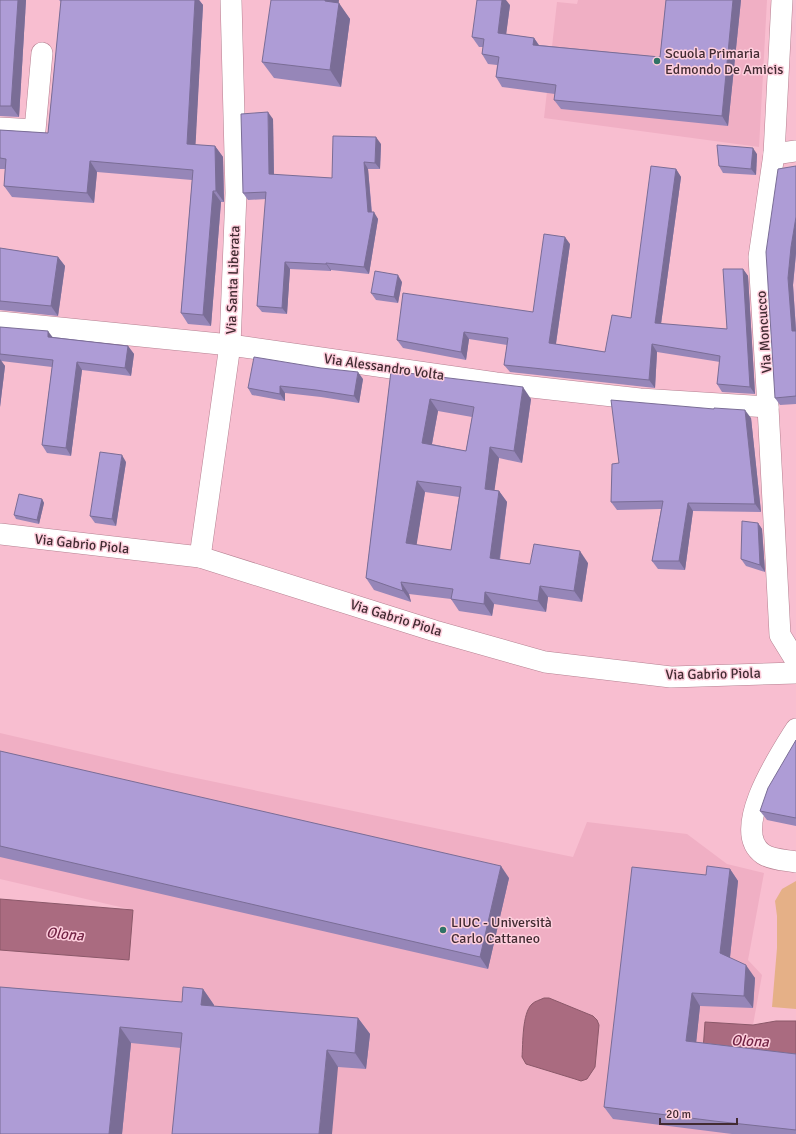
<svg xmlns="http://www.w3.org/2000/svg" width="796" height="1134" font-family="Signika,sans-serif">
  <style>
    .built { fill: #f0afc4 }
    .green { fill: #e5b087 }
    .water { fill: #aa6b80; stroke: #8b5869 }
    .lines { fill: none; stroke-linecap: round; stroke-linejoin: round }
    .street-casing { stroke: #b58091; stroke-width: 22 }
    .street { stroke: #fff; stroke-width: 21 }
    .wall { fill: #9686b8; fill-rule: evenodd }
    .shaded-wall { fill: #7a6d96 }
    .building { fill: #ae9cd6; stroke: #7a6d96; fill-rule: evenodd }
    .poi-dot { fill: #307366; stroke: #fecfdd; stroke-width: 1.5 }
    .labels { text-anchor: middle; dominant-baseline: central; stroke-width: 3; stroke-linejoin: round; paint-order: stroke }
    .poi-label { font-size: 14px; fill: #422b32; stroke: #fecfdd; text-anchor: start }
    .street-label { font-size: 14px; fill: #422b32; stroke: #fecfdd }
    .water-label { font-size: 15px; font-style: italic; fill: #732445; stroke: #fecfdd }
  </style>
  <rect width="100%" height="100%" fill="#f8bed0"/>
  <g class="built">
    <path d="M578 0H767L759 147 544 118 557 2 577 4Z"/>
    <path d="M0 733 172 773 573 857 587 822 687 834 727 864 764 873 748 960 762 975 753 1025 705 1022 703 1050 796 1134H0V950L133 910 0 879Z"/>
  </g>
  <path class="green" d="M796 881V1009L772 1007 777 948V916L775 901 782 889Z"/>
  <g class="water">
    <path d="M0 899 133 910 129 960 0 950Z"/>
    <path d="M544 998H549L593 1016 597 1020 599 1025 595 1067 587 1079 581 1081 575 1079 526 1064 522 1057C523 1044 522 1013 532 1004 535 1001 540 1000 544 998Z"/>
    <path d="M776 1021H796V1058L703 1051 705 1022 753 1025Z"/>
  </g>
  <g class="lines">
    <g class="street-casing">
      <g id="street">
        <path d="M782 0 774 154 759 257 768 407 780 635 796 661"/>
        <path d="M0 128 35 130 42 53"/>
        <path d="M774 154 796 151"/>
        <path d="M0 322 230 345 496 383 640 399 768 407"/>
        <path d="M0 534 200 557 435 631 545 662 671 677 796 673"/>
        <path d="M200 557 230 345 236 193 231 0"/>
        <path d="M796 729C781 753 729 830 763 854 772 860 786 860 796 862"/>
      </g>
    </g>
    <use href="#street" class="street"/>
  </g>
  <g class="wall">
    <path d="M0 0H26L19 117 0 116Z"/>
    <path d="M59 0H199L203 5 195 145 215 146 223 157 224 202H221L211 326 188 324 181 313 192 180 97 172 94 203 12 197 4 186 5 169H0V130L48 133 61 2Z"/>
    <path d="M339 0 338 3 350 19 341 87 274 78 262 62Z"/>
    <path d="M666 0H741L728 126 561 109 554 100 555 94 502 87 496 77 497 65 488 64 482 54 483 47H479L472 37 510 5 506 34 534 38 539 45 660 57Z"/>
    <path d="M273 119 274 175 332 178 381 144 380 169H368L372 212 378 219 369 274 331 270V271L290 269 287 314 262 312 257 306 266 199 248 200 243 193Z"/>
    <path d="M757 154 756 175 723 173 719 166Z"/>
    <path d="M796 166V253L793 285 796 331V404L780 405 775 398Z"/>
    <path d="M676 169 681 177 661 324 727 329 743 269 748 276 755 394 722 392 717 384 720 362 657 352 655 388 510 372 504 365 507 345 469 339 466 360 403 348 397 340 533 312 570 244 556 344 605 352 631 318Z"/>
    <path d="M0 248 58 257 65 266 58 316 0 310Z"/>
    <path d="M402 282 398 303 376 300 371 293Z"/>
    <path d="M0 327 53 337 128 346 134 354 131 376 82 370 71 456 47 453 42 445 52 367 1 361 5 366 0 407Z"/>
    <path d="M391 371 531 399 522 463 499 458 494 490 499 491 507 502 500 560 530 564 588 563 582 602 548 597 546 612 494 604 492 616 459 611 451 599 409 594 411 602 374 590 366 578ZM438 411 472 417 466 451 432 444ZM425 492 459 497 451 550 416 545Z"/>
    <path d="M363 379 359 403 321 397 285 393V401L252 395 248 388Z"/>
    <path d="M751 418 761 512 693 511 685 570 658 569 652 561 661 509 617 510 611 502 619 463Z"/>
    <path d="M126 462 116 526 95 523 90 516Z"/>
    <path d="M42 499 44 503 39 524 16 519 14 515Z"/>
    <path d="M758 523 762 529 765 572 746 566 741 559Z"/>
    <path d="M796 740V826L767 820 760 811Z"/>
    <path d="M0 751 509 878 488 969 0 857Z"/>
    <path d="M730 869 738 881 730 958 755 978 753 1008 700 1006 696 1042 796 1054V1134H732L613 1119 604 1107 706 875Z"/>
    <path d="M0 987 182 1002 203 989 214 1005V1006L358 1018 370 1034 366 1069 338 1067 181 1048 131 1043 122 1134H0Z"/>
  </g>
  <g class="shaded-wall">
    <path d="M18 0H26L19 117 11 106Z"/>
    <path d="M195 0H199L203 5 195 155 187 144Z"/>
    <path d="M325 0H339L336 18 325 1Z"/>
    <path d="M502 0H506L510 5 505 43 498 33Z"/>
    <path d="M733 0H741L728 126 722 116Z"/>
    <path d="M339 3 350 19 341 87 330 70Z"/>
    <path d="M534 38 540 47 533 45Z"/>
    <path d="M268 112 273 119 274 181 269 174Z"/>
    <path d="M376 137 381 144 380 169 375 163Z"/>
    <path d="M215 146 223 157 224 202 216 191Z"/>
    <path d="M753 148 757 154 756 175 751 169Z"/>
    <path d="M90 161 97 172 94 203 87 193Z"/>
    <path d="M364 162 368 169 372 218 368 212Z"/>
    <path d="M676 169 681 177 660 331 655 323Z"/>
    <path d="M213 191 221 202 211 326 203 315Z"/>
    <path d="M374 212 378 219 369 274 364 267Z"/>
    <path d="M796 217V253L793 285 796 331H792L788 278 791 247Z"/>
    <path d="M565 237 570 244 555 350 549 343Z"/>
    <path d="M58 257 65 266 58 316 51 306Z"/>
    <path d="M285 262 290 269 287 314 282 308Z"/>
    <path d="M326 263 331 270V271L326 264Z"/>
    <path d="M743 269 748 276 755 394 750 387Z"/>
    <path d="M398 275 402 282 398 303 394 297Z"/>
    <path d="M48 331 54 339 48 337Z"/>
    <path d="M464 332 469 339 466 360 461 352Z"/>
    <path d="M652 344 657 352 655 388 649 380Z"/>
    <path d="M128 346 134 354 131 376 125 368Z"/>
    <path d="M0 359 5 366 0 407Z"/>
    <path d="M77 362 82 370 71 456 66 448Z"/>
    <path d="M358 372 363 379 359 403 354 396Z"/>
    <path d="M280 386 285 393V401L280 394Z"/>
    <path d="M523 387 531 399 522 463 514 451Z"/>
    <path d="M430 399 438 411 430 454 422 443Z"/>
    <path d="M745 410 751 418 761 512 755 504Z"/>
    <path d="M490 447 499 458 493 501 485 489Z"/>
    <path d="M122 455 126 462 116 526 112 519Z"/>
    <path d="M417 481 425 492 415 555 406 543Z"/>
    <path d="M499 491 507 502 498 570 490 558Z"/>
    <path d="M42 499 44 503 39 524 37 520Z"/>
    <path d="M688 503 693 511 685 570 679 561Z"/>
    <path d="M758 523 762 529 765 572 760 565Z"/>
    <path d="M580 551 588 563 582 602 574 591Z"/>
    <path d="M401 582 409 594 411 602 403 591Z"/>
    <path d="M540 586 548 597 546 612 538 601Z"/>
    <path d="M485 592 494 604 492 616 484 604Z"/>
    <path d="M501 866 509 878 488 969 480 957Z"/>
    <path d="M730 869 738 881 729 966 720 953Z"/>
    <path d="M746 965 755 978 753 1008 744 996Z"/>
    <path d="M203 989 214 1005 213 1022 201 1005Z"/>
    <path d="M692 993 700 1006 695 1054 686 1041Z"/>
    <path d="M358 1018 370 1034 366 1069 355 1053Z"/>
    <path d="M120 1027 131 1043 122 1134H109Z"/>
    <path d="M327 1050 338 1067 332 1134H319Z"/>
  </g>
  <g class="building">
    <path d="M0 0H18L11 106H0Z"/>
    <path d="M61 0H195L187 144 215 146 216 191H213L203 315 181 313 193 170 90 161 87 193 4 186 6 159 0 158V130L48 133Z"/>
    <path d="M271 0H325V1L339 3 330 70 262 62Z"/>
    <path d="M477 0H502L498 33 534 38 533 45 660 57 666 0H733L722 116 554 100 556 85 496 77 499 57 482 54 484 39 472 37Z"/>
    <path d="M268 112 269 174 332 178 333 136 376 137 375 163 364 162 368 212H374L364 267 326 263V264L285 262 282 308 257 306 266 192 243 193 241 114Z"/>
    <path d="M717 145 753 148 751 169 719 166Z"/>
    <path d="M651 166 676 169 655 323 727 329 723 269H743L750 387 717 384 720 356 652 344 649 380 504 365 508 338 464 332 461 352 397 340 403 293 533 312 544 234 565 237 549 343 605 352 612 315 631 318Z"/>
    <path d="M796 166V217L791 247 788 278 792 331H796V396L775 398 766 252 778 169Z"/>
    <path d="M0 248 58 257 51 306 0 301Z"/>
    <path d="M375 271 398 275 394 297 371 293Z"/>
    <path d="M0 327 48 331V337L128 346 125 368 77 362 66 448 42 445 53 360 0 354Z"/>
    <path d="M254 357 321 368 358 372 354 396 316 390 280 386V394L248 388Z"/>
    <path d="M391 371 523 387 514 451 490 447 485 489 499 491 490 558 530 564 534 544 580 551 574 591 540 586 538 601 485 592 484 604 451 599 453 589 401 582 403 591 366 578ZM430 399 474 407 466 451 422 443ZM417 481 461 487 451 550 406 543Z"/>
    <path d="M611 400 714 409V408L745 410 755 504 688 503 679 561H652L663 501 611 502 612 464 619 463Z"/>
    <path d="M100 452 122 455 112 519 90 516Z"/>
    <path d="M19 494 42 499 37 520 14 515Z"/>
    <path d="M742 521 758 523 760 565 741 559Z"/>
    <path d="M796 740V818L760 811 768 788Z"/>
    <path d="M0 751 501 866 480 957 0 846Z"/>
    <path d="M707 866 730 869 720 953 746 965 744 996 692 993 686 1041 796 1054V1130L714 1121 604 1107 632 867 706 875Z"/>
    <path d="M0 987 182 1002 183 987 203 989 201 1005 358 1018 355 1053 327 1050 319 1134H172L182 1033 120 1027 109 1134H0Z"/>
  </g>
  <g class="poi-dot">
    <circle cx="657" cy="61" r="4"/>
    <circle cx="443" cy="930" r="4"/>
  </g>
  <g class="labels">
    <g class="poi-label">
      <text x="665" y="53">Scuola Primaria<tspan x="665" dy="16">Edmondo De Amicis</tspan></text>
      <text x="451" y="922">LIUC - Università<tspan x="451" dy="16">Carlo Cattaneo</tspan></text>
    </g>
    <g class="street-label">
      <text transform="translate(233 280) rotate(-88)">Via Santa Liberata</text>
      <text transform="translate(764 332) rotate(-94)">Via Moncucco</text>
      <text transform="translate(384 367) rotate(8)">Via Alessandro Volta</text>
      <text transform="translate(82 544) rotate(6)">Via Gabrio Piola</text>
      <text transform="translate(396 618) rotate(17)">Via Gabrio Piola</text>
      <text transform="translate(713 674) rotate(-1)">Via Gabrio Piola</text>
    </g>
    <g class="water-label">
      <text transform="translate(65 934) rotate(5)">Olona</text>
      <text transform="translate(750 1041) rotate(2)">Olona</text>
    </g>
  </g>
  <path d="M660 1118v6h77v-6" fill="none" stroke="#422b32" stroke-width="2"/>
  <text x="666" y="1118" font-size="12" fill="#422b32" stroke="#fecfdd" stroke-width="3" paint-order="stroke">20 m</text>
</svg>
